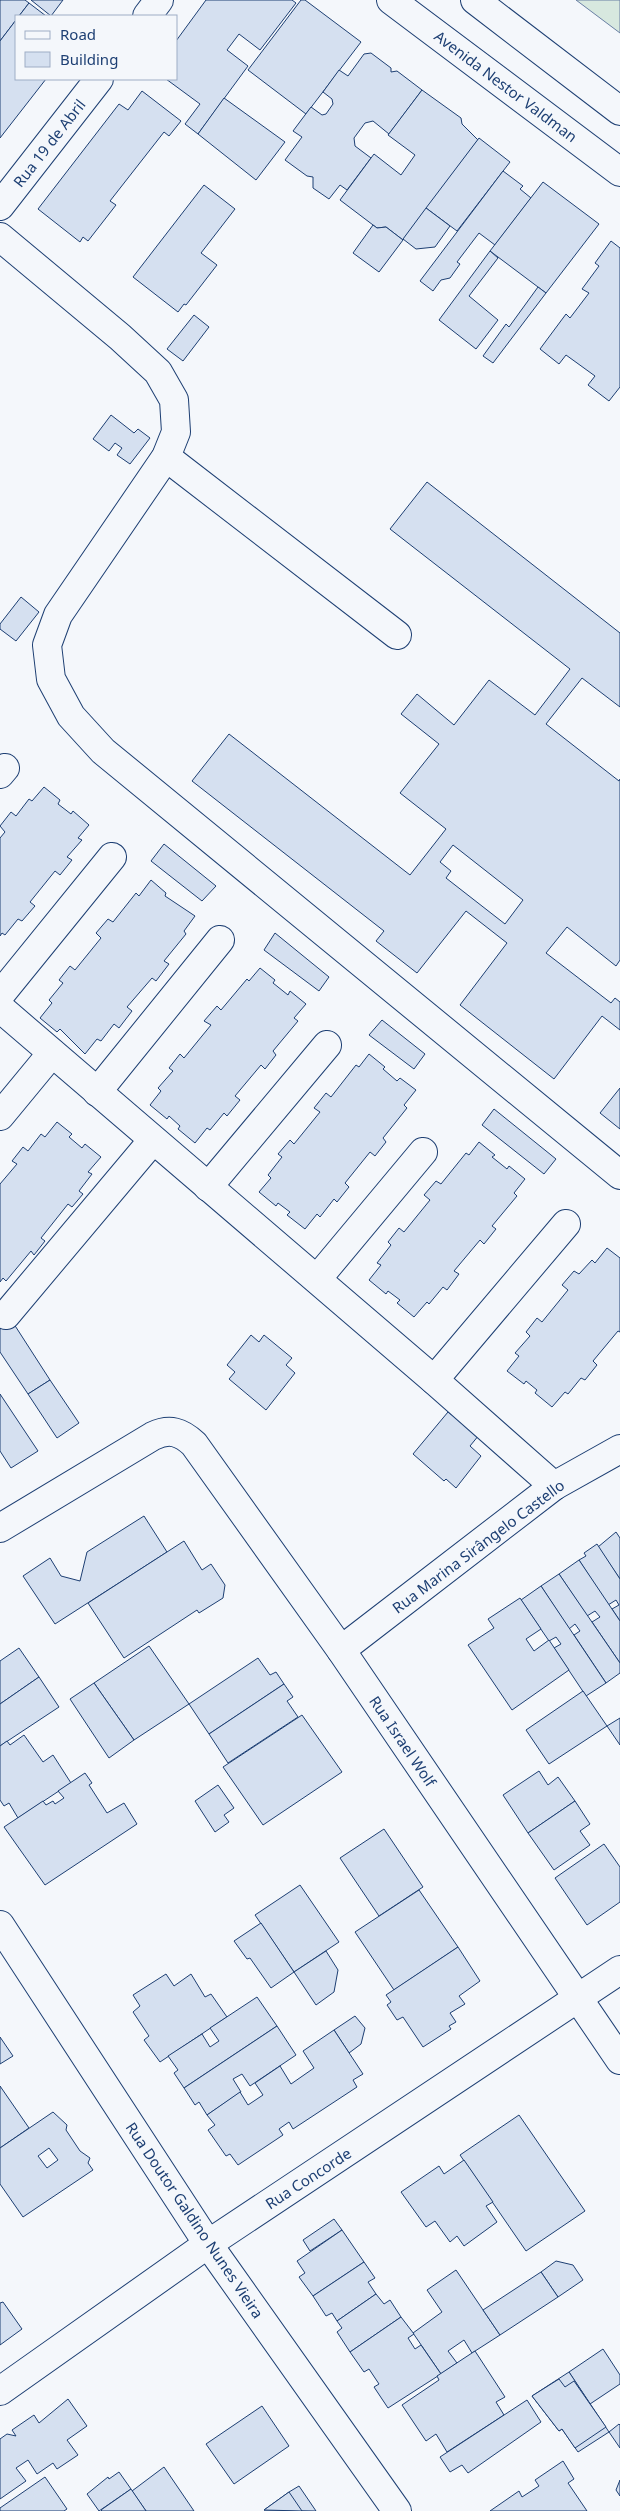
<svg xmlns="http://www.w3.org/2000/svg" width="620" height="2511" font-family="'Noto Sans',sans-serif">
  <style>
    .green { fill: #d7e8df; stroke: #687fa3 }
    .building { fill: #d5e0f0; stroke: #1d3f73; fill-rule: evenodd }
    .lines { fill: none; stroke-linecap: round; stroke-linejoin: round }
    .street-casing { stroke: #1d3f73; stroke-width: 30 }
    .secondary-casing { stroke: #1d3f73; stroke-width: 30 }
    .street { stroke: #f4f7fb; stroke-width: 28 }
    .secondary { stroke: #f4f7fb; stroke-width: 28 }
    .labels { text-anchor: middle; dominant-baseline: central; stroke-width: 4; stroke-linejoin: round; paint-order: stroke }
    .street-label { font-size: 15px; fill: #1d3f73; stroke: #f4f7fb }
  </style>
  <rect width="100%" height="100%" fill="#f4f7fb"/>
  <path class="green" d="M576 0H620V33Z"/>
  <g class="building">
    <path d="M0 0H25L29 3 19 16H16V20L0 41Z"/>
    <path d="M31 0H63L51 16Z"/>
    <path d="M206 0H292L296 3 260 50 239 34 227 50 248 66 198 134 185 124 200 104 166 79H176V41Z"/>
    <path d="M301 0H305L361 42 306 114 248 70Z"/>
    <path d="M29 3 46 16H19Z"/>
    <path d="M16 20V79H46L0 138V41Z"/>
    <path d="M371 53 391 68V72L397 71 422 90 389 134 373 121 365 123 354 138 355 146 371 158 347 190 340 185 329 199 313 188V177L307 176 285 160 302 137 293 131 311 107 322 115 326 114 333 104 332 99 323 92 339 70 348 76 364 54Z"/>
    <path d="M422 90 461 118 462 124 478 140 403 240 386 227 377 228 340 200 374 154 401 175 415 155 388 135Z"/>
    <path d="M142 91 181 121 169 136 164 132 110 201 116 205 88 241 83 237 80 242 38 209 119 104 128 110Z"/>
    <path d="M224 98 285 142 256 180 198 134Z"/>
    <path d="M479 138 510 162 457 231 426 208Z"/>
    <path d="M503 171 523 186 520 189 531 198 495 245 479 233 457 262 460 264 450 278 441 280 433 291 420 281Z"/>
    <path d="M543 182 599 224 546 293 490 251Z"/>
    <path d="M204 185 235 209 201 253 217 265 186 305 184 304 178 312 133 277Z"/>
    <path d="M426 208 450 226 435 247 416 249 403 239Z"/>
    <path d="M373 225 377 228 386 227 403 240 379 272 353 253Z"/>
    <path d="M611 241 620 248V387L609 401 588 385 595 376 566 355 559 364 540 349 566 314 570 318 589 293 582 289 599 266 595 263Z"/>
    <path d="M490 251 498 258 469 296 498 320 476 349 439 320Z"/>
    <path d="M538 287 546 293 493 363 483 356 506 324 509 327Z"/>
    <path d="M194 315 209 327 183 361 167 349Z"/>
    <path d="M111 415 134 433 138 429 150 438 130 464 117 455 122 448 115 443 109 451 93 439Z"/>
    <path d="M427 482 620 633V707L582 678 546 724 619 781 620 779V960L616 966 567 927 546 953 611 1003 615 998 620 1002V1030L602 1016 554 1079 460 1005 507 943 466 911 417 973 376 941 384 931 192 781 229 734 410 875 446 829 400 793 439 744 401 714 417 694 454 725 489 680 535 715 570 669 390 529ZM453 845 523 900 505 924 446 878 451 871 440 862Z"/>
    <path d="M21 597 39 612 16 641 0 629V624Z"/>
    <path d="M44 787 60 800 58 804 71 814 73 811 89 825 78 838 82 840 67 857 72 860 60 875 55 871 30 902 35 906 22 921 18 919 5 935 2 933 0 936V838L5 832 0 826 11 812 16 816 29 799 32 801Z"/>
    <path d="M164 844 216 886 202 901 151 861Z"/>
    <path d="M151 880 166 893 165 896 195 916 184 931 186 934 164 961 169 964 156 981 152 978 127 1007 132 1011 119 1028 114 1024 101 1041 97 1039 85 1054 60 1029 57 1032 40 1018 52 1003 49 1000 63 983 59 980 70 966 75 970 101 938 96 933 108 919 113 922 136 893 139 896Z"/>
    <path d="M275 933 329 977 319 991 264 950Z"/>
    <path d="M260 968 275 980 273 983 288 995 290 991 306 1004 294 1018 298 1021 273 1051 276 1055 265 1069 261 1065 235 1096 240 1100 227 1116 224 1113 210 1130 207 1128 195 1143 178 1129 180 1126 169 1116 167 1119 150 1105 161 1091 158 1088 173 1071 169 1068 180 1054 184 1058 211 1025 204 1021 217 1006 221 1010 247 979 249 981Z"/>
    <path d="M382 1020 425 1054 414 1069 369 1035Z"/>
    <path d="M369 1054 385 1067 383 1069 397 1081 400 1078 416 1090 404 1105 407 1108 383 1138 386 1142 375 1156 370 1152 345 1183 349 1187 337 1202 334 1199 320 1217 317 1214 305 1229 287 1215 290 1212 278 1203 276 1206 259 1192 271 1178 268 1175 282 1157 278 1154 290 1140 294 1144 320 1112 314 1108 326 1093 331 1097 356 1065 359 1067Z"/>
    <path d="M620 1088V1129L600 1113Z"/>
    <path d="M494 1109 556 1159 544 1174 482 1125Z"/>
    <path d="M57 1122 72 1134 69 1137 82 1148 85 1144 101 1157 88 1172 92 1174 79 1191 83 1194 72 1207 68 1204 41 1238 45 1241 34 1255 31 1251 6 1281 3 1278 0 1282V1184L17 1164 12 1161 23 1147 28 1151 41 1134 45 1137Z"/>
    <path d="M479 1142 495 1155 492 1157 507 1169 509 1166 525 1179 514 1193 517 1196 492 1226 496 1229 484 1244 480 1240 454 1271 459 1274 447 1290 443 1287 429 1304 427 1302 414 1317 397 1303 400 1300 388 1291 386 1294 369 1280 381 1265 377 1263 391 1245 388 1242 399 1228 404 1232 430 1200 424 1195 436 1181 441 1184 466 1153 469 1155Z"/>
    <path d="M607 1248 620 1258V1332L618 1331 593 1361 597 1365 585 1380 581 1378 568 1394 565 1392 552 1407 535 1393 537 1390 526 1381 524 1384 507 1371 519 1356 515 1353 530 1336 526 1332 537 1318 542 1322 568 1290 562 1285 574 1271 579 1274 592 1260 595 1263Z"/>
    <path d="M12 1321 50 1380 28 1394 0 1352V1329Z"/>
    <path d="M251 1335 259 1342 264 1335 292 1358 286 1365 295 1373 266 1410 229 1379 235 1372 227 1365Z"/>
    <path d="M50 1380 79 1423 57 1438 28 1394Z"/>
    <path d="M0 1394 38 1451 11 1468 0 1451Z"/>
    <path d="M448 1412 479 1435 470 1446 481 1456 456 1488 446 1479 444 1481 413 1454Z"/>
    <path d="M144 1516 167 1552 55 1624 23 1576 50 1558 61 1576 80 1581 87 1552Z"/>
    <path d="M616 1532 620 1538V1579L598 1547Z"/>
    <path d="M184 1541 202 1570 211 1564 225 1585 223 1598 199 1613 197 1610 124 1658 88 1603Z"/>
    <path d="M597 1544 620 1579V1621L612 1609 619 1605 616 1600 608 1605 579 1560 586 1556 584 1553Z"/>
    <path d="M579 1560 620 1621V1663L592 1622 600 1617 595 1611 587 1616 559 1574Z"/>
    <path d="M559 1574 620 1663V1673L606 1683 574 1635 580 1631 575 1624 569 1629 541 1586Z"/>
    <path d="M541 1586 606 1683 586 1696 554 1648 561 1644 556 1637 549 1641 521 1600Z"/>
    <path d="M520 1598 541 1629 526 1639 534 1651 549 1640 569 1670 512 1710 468 1645 494 1628 488 1619Z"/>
    <path d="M149 1646 189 1704 134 1740 94 1683Z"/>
    <path d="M19 1648 39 1677 0 1704V1661Z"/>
    <path d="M258 1658 270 1675 276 1672 284 1684 209 1734 189 1704Z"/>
    <path d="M39 1677 59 1707 0 1746V1704Z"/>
    <path d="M94 1683 134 1740 109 1758 70 1699Z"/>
    <path d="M284 1684 293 1697 287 1701 298 1717 228 1763 209 1734Z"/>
    <path d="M583 1691 607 1726 549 1764 526 1730Z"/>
    <path d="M302 1715 342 1772 263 1825 223 1767Z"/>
    <path d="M620 1718V1745L607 1726Z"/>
    <path d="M24 1735 43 1762 53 1755 71 1783 18 1818 9 1803 4 1806 0 1800V1746L7 1741 10 1745Z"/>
    <path d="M539 1771 548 1785 558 1777 575 1801 528 1833 503 1795Z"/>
    <path d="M85 1773 92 1783 89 1785 107 1813 124 1803 137 1824 45 1885 4 1827 43 1801 46 1805 53 1801 55 1804 64 1798 58 1791Z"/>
    <path d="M218 1785 234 1808 224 1815 229 1822 215 1832 195 1801Z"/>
    <path d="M575 1801 590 1824 580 1831 590 1845 554 1870 528 1833Z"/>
    <path d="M384 1829 423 1887 379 1916 340 1858Z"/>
    <path d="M604 1844 620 1867V1902L587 1925 555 1878Z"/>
    <path d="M300 1885 339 1942 294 1972 255 1915Z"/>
    <path d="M419 1890 458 1947 394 1990 355 1932Z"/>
    <path d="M261 1923 294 1972 271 1988 250 1958 247 1959 234 1941Z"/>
    <path d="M458 1947 480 1981 459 1996 465 2004 450 2013 456 2022 449 2026 451 2029 423 2047 403 2017 397 2020 387 2005 391 2002 386 1995Z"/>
    <path d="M326 1951 338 1970 334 1992 316 2005 294 1972Z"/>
    <path d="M166 1974 174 1986 191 1974 205 1997 211 1994 227 2017 160 2062 144 2040 149 2036 133 2012 140 2006 133 1995Z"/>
    <path d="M257 1997 277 2026 184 2088 174 2073 178 2070 168 2056 202 2034 210 2047 219 2041 210 2028Z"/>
    <path d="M355 2016 365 2028 361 2044 349 2053 334 2030Z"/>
    <path d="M277 2026 296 2055 250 2086 242 2074 233 2079 241 2092 207 2115 199 2102 195 2105 184 2088Z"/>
    <path d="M334 2030 363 2074 353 2080 357 2087 293 2129 289 2122 279 2129 283 2135 238 2165 230 2154 226 2156 208 2130 215 2125 207 2115 240 2092 248 2105 263 2095 255 2083 280 2066 291 2084 314 2068 303 2051Z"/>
    <path d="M0 2037 13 2056 0 2064Z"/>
    <path d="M0 2086 29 2128 0 2148Z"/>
    <path d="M53 2112 67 2125 66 2130 80 2151 90 2158 88 2163 93 2170 23 2217 0 2184V2148ZM49 2148 58 2160 47 2168 38 2156Z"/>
    <path d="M519 2115 585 2211 526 2251 460 2155Z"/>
    <path d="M464 2160 493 2202 486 2206 497 2222 464 2246 457 2236 450 2242 435 2221 426 2227 401 2192 439 2166 444 2174Z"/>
    <path d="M334 2219 342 2230 310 2251 303 2240Z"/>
    <path d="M342 2230 364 2262 313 2296 299 2277 305 2273 297 2261Z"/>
    <path d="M556 2261 573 2265 583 2280 558 2297 541 2272Z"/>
    <path d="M364 2262 375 2278 368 2282 376 2294 337 2321 332 2313 326 2316 313 2296Z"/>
    <path d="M456 2270 500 2335 472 2353 464 2340 448 2351 457 2363 441 2374 413 2333 442 2312 427 2290Z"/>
    <path d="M541 2272 558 2297 500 2335 483 2310Z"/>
    <path d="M376 2294 384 2304 390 2300 401 2317 350 2352 337 2332 342 2328 337 2321Z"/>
    <path d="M3 2302 22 2329 0 2345V2303Z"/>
    <path d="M401 2317 414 2334 408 2338 415 2349 421 2345 441 2374 388 2408 374 2387 379 2384 369 2369 364 2372 350 2352Z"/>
    <path d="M603 2349 620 2375V2384L590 2404 569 2372Z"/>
    <path d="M475 2351 505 2397 496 2402 504 2415 447 2452 436 2434 426 2441 402 2405 439 2380 437 2376Z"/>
    <path d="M569 2372 609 2432 578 2452 562 2429 559 2431 532 2396Z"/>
    <path d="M559 2379 565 2387 574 2381 606 2427 575 2448 562 2429 559 2431 532 2396Z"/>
    <path d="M68 2399 87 2426 67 2440 78 2455 57 2469 53 2463 37 2474 28 2460 16 2468 26 2481 0 2499V2439L7 2434 16 2436 12 2430 34 2415 39 2423Z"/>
    <path d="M527 2400 541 2422 468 2473 462 2465 450 2472 440 2457Z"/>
    <path d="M262 2406 289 2446 234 2484 206 2444Z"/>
    <path d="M619 2424 620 2425V2448L609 2432Z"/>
    <path d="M563 2461 574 2479 568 2483 587 2511H490L519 2491 522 2497 539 2486 535 2480Z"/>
    <path d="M164 2467 194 2511H146L132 2491Z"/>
    <path d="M119 2472 131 2489 99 2511 87 2494 108 2477 109 2479Z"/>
    <path d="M45 2477 67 2509 64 2511H0V2508Z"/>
    <path d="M620 2480V2496L616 2490Z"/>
    <path d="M299 2486 316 2511 264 2510 289 2492Z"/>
    <path d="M131 2489 146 2511H102L101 2510Z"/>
    <path d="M289 2492 302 2511 264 2510Z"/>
  </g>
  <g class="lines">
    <g class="street-casing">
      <g id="street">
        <path d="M147 16 159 0"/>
        <path d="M0 206 99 79"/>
        <path d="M0 237 120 337 158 372 174 400 176 432 166 457 58 615 47 645 51 679 71 716 103 751 620 1175"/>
        <path d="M166 457 397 635"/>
        <path d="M0 774 5 768"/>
        <path d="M0 995 112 857"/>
        <path d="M0 1008 434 1380 554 1486"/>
        <path d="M97 1092 220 940"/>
        <path d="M0 1116 52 1053"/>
        <path d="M208 1187 327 1045"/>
        <path d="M317 1279 423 1152"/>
        <path d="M6 1315 153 1140"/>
        <path d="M434 1380 566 1224"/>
        <path d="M0 1528 153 1436C170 1428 181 1432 194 1444L341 1650 620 2060"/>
        <path d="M341 1650 554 1486 620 1449"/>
        <path d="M0 1925 208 2244 397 2511"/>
        <path d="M0 2391 208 2244 620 1970"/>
      </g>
    </g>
    <g class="secondary-casing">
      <g id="secondary">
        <path d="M391 0 620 172"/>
        <path d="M475 0 620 111"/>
      </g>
    </g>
    <use href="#street" class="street"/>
    <use href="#secondary" class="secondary"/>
  </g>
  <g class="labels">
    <g class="street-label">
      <text transform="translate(506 86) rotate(37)">Avenida Nestor Valdman</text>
      <text transform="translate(49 143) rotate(-52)">Rua 19 de Abril</text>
      <text transform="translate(478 1546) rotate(-37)">Rua Marina Sirângelo Castello</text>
      <text transform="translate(403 1741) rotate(56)">Rua Israel Wolf</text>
      <text transform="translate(308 2178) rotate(-33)">Rua Concorde</text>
      <text transform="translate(195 2220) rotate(56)">Rua Doutor Galdino Nunes Vieira</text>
    </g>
  </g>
  <rect x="15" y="15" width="162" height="65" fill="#f4f7fb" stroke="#9eadc5"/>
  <rect x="25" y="31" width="25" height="8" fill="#f4f7fb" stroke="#9eadc5"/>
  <text x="60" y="40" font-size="15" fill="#1d3f73">Road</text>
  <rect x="25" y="52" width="25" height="15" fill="#d5e0f0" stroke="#9eadc5"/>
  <text x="60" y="65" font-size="15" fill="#1d3f73">Building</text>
</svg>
